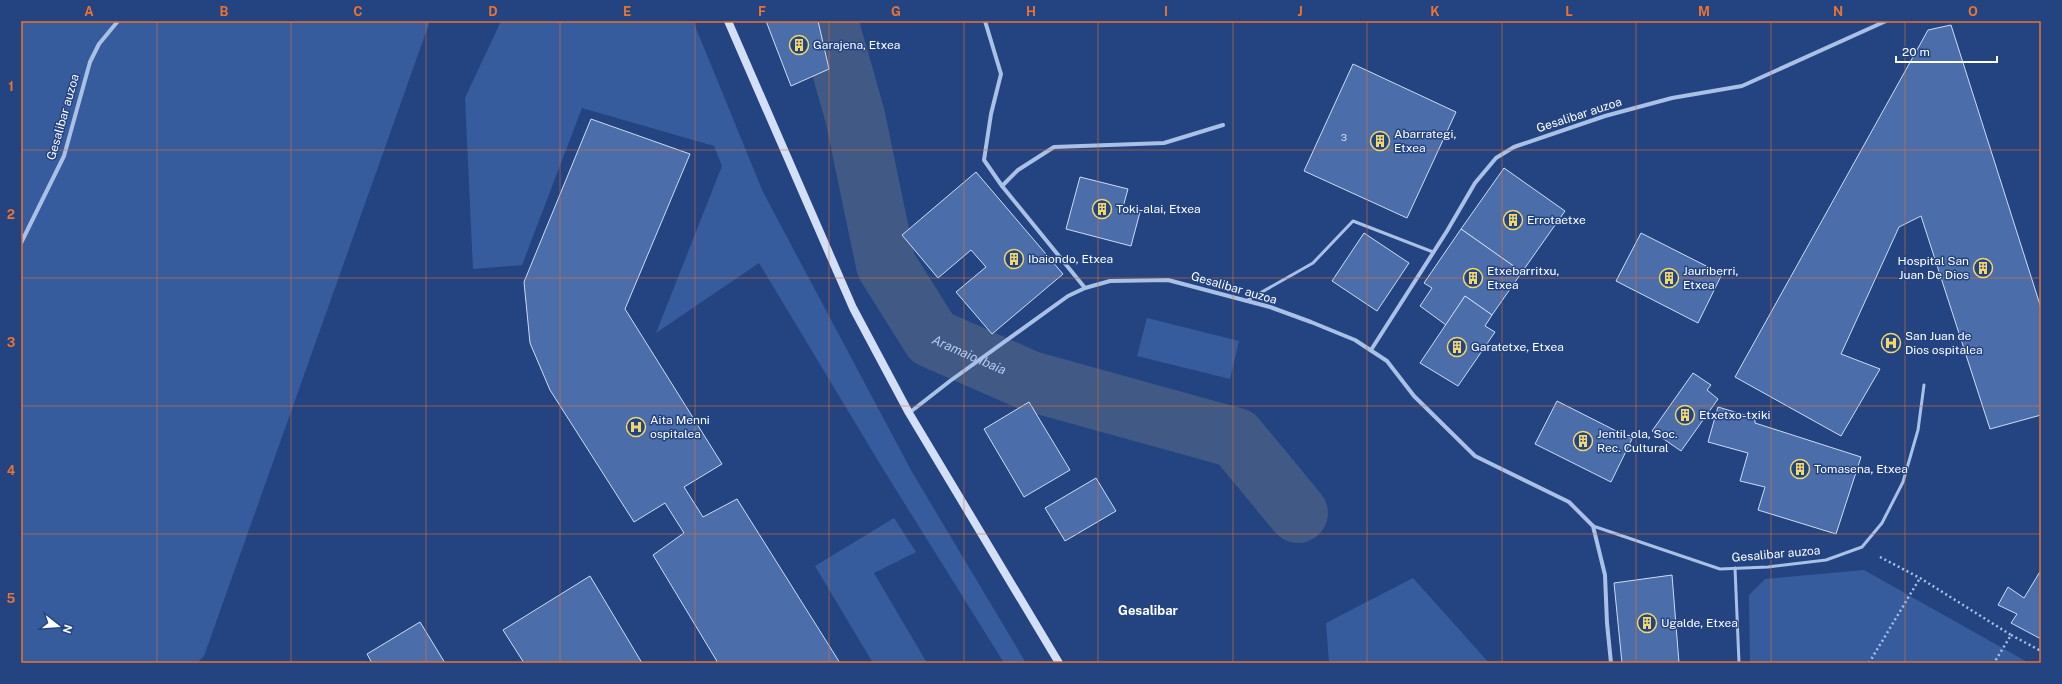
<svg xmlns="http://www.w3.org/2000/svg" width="2062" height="684" font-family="'Public Sans',sans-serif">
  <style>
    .green { fill: #375c9e }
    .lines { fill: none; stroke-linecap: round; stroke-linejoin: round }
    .river { stroke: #415985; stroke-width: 60 }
    .building { fill: #4b6da9; stroke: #cddcf5 }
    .path { stroke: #a9c0e7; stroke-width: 2.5; stroke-dasharray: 2 3; stroke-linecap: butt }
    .service { stroke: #a9c0e7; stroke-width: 3 }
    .minor { stroke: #a9c0e7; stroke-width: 4 }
    .secondary { stroke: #d3dff6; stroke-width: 8 }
    .grid { fill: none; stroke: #eb7230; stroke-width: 1; stroke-opacity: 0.55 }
    .labels { text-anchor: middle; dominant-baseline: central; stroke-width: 3; stroke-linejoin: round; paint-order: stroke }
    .number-label { font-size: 10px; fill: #d2daea }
    .poi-label { font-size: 12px; fill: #fff; stroke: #234480; text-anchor: start }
    .street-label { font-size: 12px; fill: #fff; stroke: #234480 }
    .water-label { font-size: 13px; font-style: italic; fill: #b4caef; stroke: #234480 }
    .neighbourhood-label { font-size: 13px; font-weight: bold; fill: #fff; stroke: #234480 }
    .neatline { fill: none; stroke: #eb7230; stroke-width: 1.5 }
    .grid-label { font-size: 13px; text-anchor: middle; font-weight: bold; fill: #eb7230 }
  </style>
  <rect width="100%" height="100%" fill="#234480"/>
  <g class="green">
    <path d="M21 21H430L204 656 197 663H21Z"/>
    <path d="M501 21H693L763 192 912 472 1026 663H1004L880 464 759 263 656 333 722 166 714 146 582 108 522 265 473 269 465 98Z"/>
    <path d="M1147 318 1239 341 1230 379 1137 356Z"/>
    <path d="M894 518 916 552 874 573 927 663H873L815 566Z"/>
    <path d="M1864 570 2029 663H1750L1749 595 1765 579Z"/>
    <path d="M1413 578 1489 663H1329L1326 623Z"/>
  </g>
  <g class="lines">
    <path class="river" id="s1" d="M828 21 855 116 886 265 932 338 1030 381 1236 438 1298 513"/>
  </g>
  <g class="building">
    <path d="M766 21H818L829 69 791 86Z"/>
    <path d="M1951 25 2041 308V415L1990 429 1921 216 1899 227 1841 354 1880 369 1841 436 1735 377 1928 30Z"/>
    <path d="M1353 64 1456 112 1407 218 1304 171Z"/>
    <path d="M591 119 690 154 625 309 722 464 684 487 703 517 737 499 840 663H718L653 555 684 533 665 503 634 522 550 390 530 343 524 282Z"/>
    <path d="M1504 168 1565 211 1522 272 1461 229Z"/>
    <path d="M976 172 1063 274 992 334 956 292 986 267 971 250 938 278 902 235Z"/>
    <path d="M1080 177 1128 189 1123 207 1140 212 1131 246 1066 229Z"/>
    <path d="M1461 229 1522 272 1492 315 1465 296 1446 325 1420 306 1432 288 1424 283Z"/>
    <path d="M1364 233 1409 263 1377 311 1332 281Z"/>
    <path d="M1641 233 1722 274 1698 323 1616 281Z"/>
    <path d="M1465 296 1492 315 1485 326 1495 332 1458 386 1420 363Z"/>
    <path d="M1693 373 1711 385 1707 390 1718 399 1681 451 1652 431Z"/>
    <path d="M1557 401 1632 439 1611 482 1535 444Z"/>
    <path d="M1029 402 1070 470 1024 497 984 429Z"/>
    <path d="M1718 407 1755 418V423L1861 457 1836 534 1758 510 1765 487 1740 481 1748 453 1708 442Z"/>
    <path d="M1096 478 1116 511 1065 541 1045 508Z"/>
    <path d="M2041 570V639L2011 623 2017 614 1998 605 2008 587 2024 598Z"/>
    <path d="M1672 575 1679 663H1622L1614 583Z"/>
    <path d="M590 576 642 663H524L503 630Z"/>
    <path d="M420 622 445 663H372L367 654Z"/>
  </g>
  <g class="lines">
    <g class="path">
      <path d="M1880 557 1920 578 2011 635 1994 663"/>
      <path d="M2011 635 2041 651"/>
      <path d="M1869 663 1920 578"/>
    </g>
    <g class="service">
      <path d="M1246 301 1313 263 1353 221 1433 252"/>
      <path d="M1593 526 1720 569 1768 567 1826 560 1862 547 1882 523 1903 482 1918 430 1924 385"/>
      <path d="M1735 568 1739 663"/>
    </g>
    <g class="minor">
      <path d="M985 21 1001 74 991 114 984 160 1002 186 1085 288"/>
      <path d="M1002 186 1018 170 1054 147 1164 143 1223 125"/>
      <path d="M21 243 64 156 90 62 99 44 118 21"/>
      <path d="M1371 350 1447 231 1475 183 1496 158 1514 147 1605 116 1672 98 1742 86 1886 21"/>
      <path d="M909 413 950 381 1068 296 1085 288 1110 281 1168 280 1270 307 1311 322 1355 340 1387 361 1414 396 1475 456 1569 502 1593 526 1605 575 1607 623 1611 663"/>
    </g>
    <path class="secondary" d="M728 21 853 308 909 413 1059 663"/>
  </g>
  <path class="grid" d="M157 21V663M291 21V663M426 21V663M560 21V663M695 21V663M829 21V663M964 21V663M1098 21V663M1233 21V663M1367 21V663M1502 21V663M1636 21V663M1771 21V663M1905 21V663M21 150H2041M21 278H2041M21 406H2041M21 534H2041"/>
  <defs>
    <g id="building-ring" transform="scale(1)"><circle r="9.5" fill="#234480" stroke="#f2d76c" stroke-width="1.5"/><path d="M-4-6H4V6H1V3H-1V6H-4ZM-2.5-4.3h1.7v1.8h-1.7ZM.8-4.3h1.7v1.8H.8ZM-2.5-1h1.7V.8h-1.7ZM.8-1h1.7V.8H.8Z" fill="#f2d76c"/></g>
    <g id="hospital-ring" transform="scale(1)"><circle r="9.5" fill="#234480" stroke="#f2d76c" stroke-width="1.5"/><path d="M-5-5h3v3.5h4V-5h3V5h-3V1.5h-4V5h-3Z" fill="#f2d76c"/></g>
  </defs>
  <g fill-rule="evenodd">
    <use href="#building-ring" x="799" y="45"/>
    <use href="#building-ring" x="1380" y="141"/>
    <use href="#building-ring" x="1102" y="209"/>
    <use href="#building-ring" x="1513" y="220"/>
    <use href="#building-ring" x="1014" y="259"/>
    <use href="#building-ring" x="1983" y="268"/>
    <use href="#building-ring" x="1473" y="278"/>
    <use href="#building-ring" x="1669" y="278"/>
    <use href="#hospital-ring" x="1891" y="343"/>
    <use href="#building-ring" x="1457" y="347"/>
    <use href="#building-ring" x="1685" y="415"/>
    <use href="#hospital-ring" x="636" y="427"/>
    <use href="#building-ring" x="1583" y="441"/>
    <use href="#building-ring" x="1800" y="469"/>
    <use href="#building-ring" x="1647" y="623"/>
  </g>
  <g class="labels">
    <g class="number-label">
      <text x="1344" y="137">3</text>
    </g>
    <g class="poi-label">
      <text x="813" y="45">Garajena, Etxea</text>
      <text x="1394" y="134">Abarrategi,<tspan x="1394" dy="14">Etxea</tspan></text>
      <text x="1116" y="209">Toki-alai, Etxea</text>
      <text x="1527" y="220">Errotaetxe</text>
      <text x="1028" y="259">Ibaiondo, Etxea</text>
      <text x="1969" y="261" text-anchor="end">Hospital San<tspan x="1969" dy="14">Juan De Dios</tspan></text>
      <text x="1487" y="271">Etxebarritxu,<tspan x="1487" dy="14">Etxea</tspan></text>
      <text x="1683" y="271">Jauriberri,<tspan x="1683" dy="14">Etxea</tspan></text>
      <text x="1905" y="336">San Juan de<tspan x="1905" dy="14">Dios ospitalea</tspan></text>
      <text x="1471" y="347">Garatetxe, Etxea</text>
      <text x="1699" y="415">Etxetxo-txiki</text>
      <text x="650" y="420">Aita Menni<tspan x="650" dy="14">ospitalea</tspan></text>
      <text x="1597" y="434">Jentil-ola, Soc.<tspan x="1597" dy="14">Rec. Cultural</tspan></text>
      <text x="1814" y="469">Tomasena, Etxea</text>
      <text x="1661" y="623">Ugalde, Etxea</text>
    </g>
    <g class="street-label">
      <text transform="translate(1579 115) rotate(-18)">Gesalibar auzoa</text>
      <text transform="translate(63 117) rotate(-74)">Gesalibar auzoa</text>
      <text transform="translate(1234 288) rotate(16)">Gesalibar auzoa</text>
      <text transform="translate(1776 554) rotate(-5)">Gesalibar auzoa</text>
    </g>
    <g class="water-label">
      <text stroke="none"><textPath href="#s1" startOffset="378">Aramaio ibaia</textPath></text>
    </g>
    <g class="neighbourhood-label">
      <text x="1148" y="610">Gesalibar</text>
    </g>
  </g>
  <rect width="2062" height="684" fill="none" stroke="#234480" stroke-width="44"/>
  <g transform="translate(58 626) rotate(107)" stroke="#234480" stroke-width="3" paint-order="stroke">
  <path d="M0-3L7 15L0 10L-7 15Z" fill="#ffffff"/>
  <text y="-6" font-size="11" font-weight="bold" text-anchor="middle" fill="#ffffff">N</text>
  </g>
  <path d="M1896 56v6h101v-6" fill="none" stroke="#ffffff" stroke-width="2"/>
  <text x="1902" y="56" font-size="12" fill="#ffffff" stroke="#234480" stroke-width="3" paint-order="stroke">20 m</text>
  <rect x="22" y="22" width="2018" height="640" class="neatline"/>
  <g class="grid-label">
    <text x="89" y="16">A</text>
    <text x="224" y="16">B</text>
    <text x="358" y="16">C</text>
    <text x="493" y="16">D</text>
    <text x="627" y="16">E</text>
    <text x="762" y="16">F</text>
    <text x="896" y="16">G</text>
    <text x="1031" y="16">H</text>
    <text x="1166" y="16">I</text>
    <text x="1300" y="16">J</text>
    <text x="1435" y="16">K</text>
    <text x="1569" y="16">L</text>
    <text x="1704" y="16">M</text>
    <text x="1838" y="16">N</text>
    <text x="1973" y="16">O</text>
    <text x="11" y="91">1</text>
    <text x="11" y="219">2</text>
    <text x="11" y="347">3</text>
    <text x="11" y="475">4</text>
    <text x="11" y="603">5</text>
  </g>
</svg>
